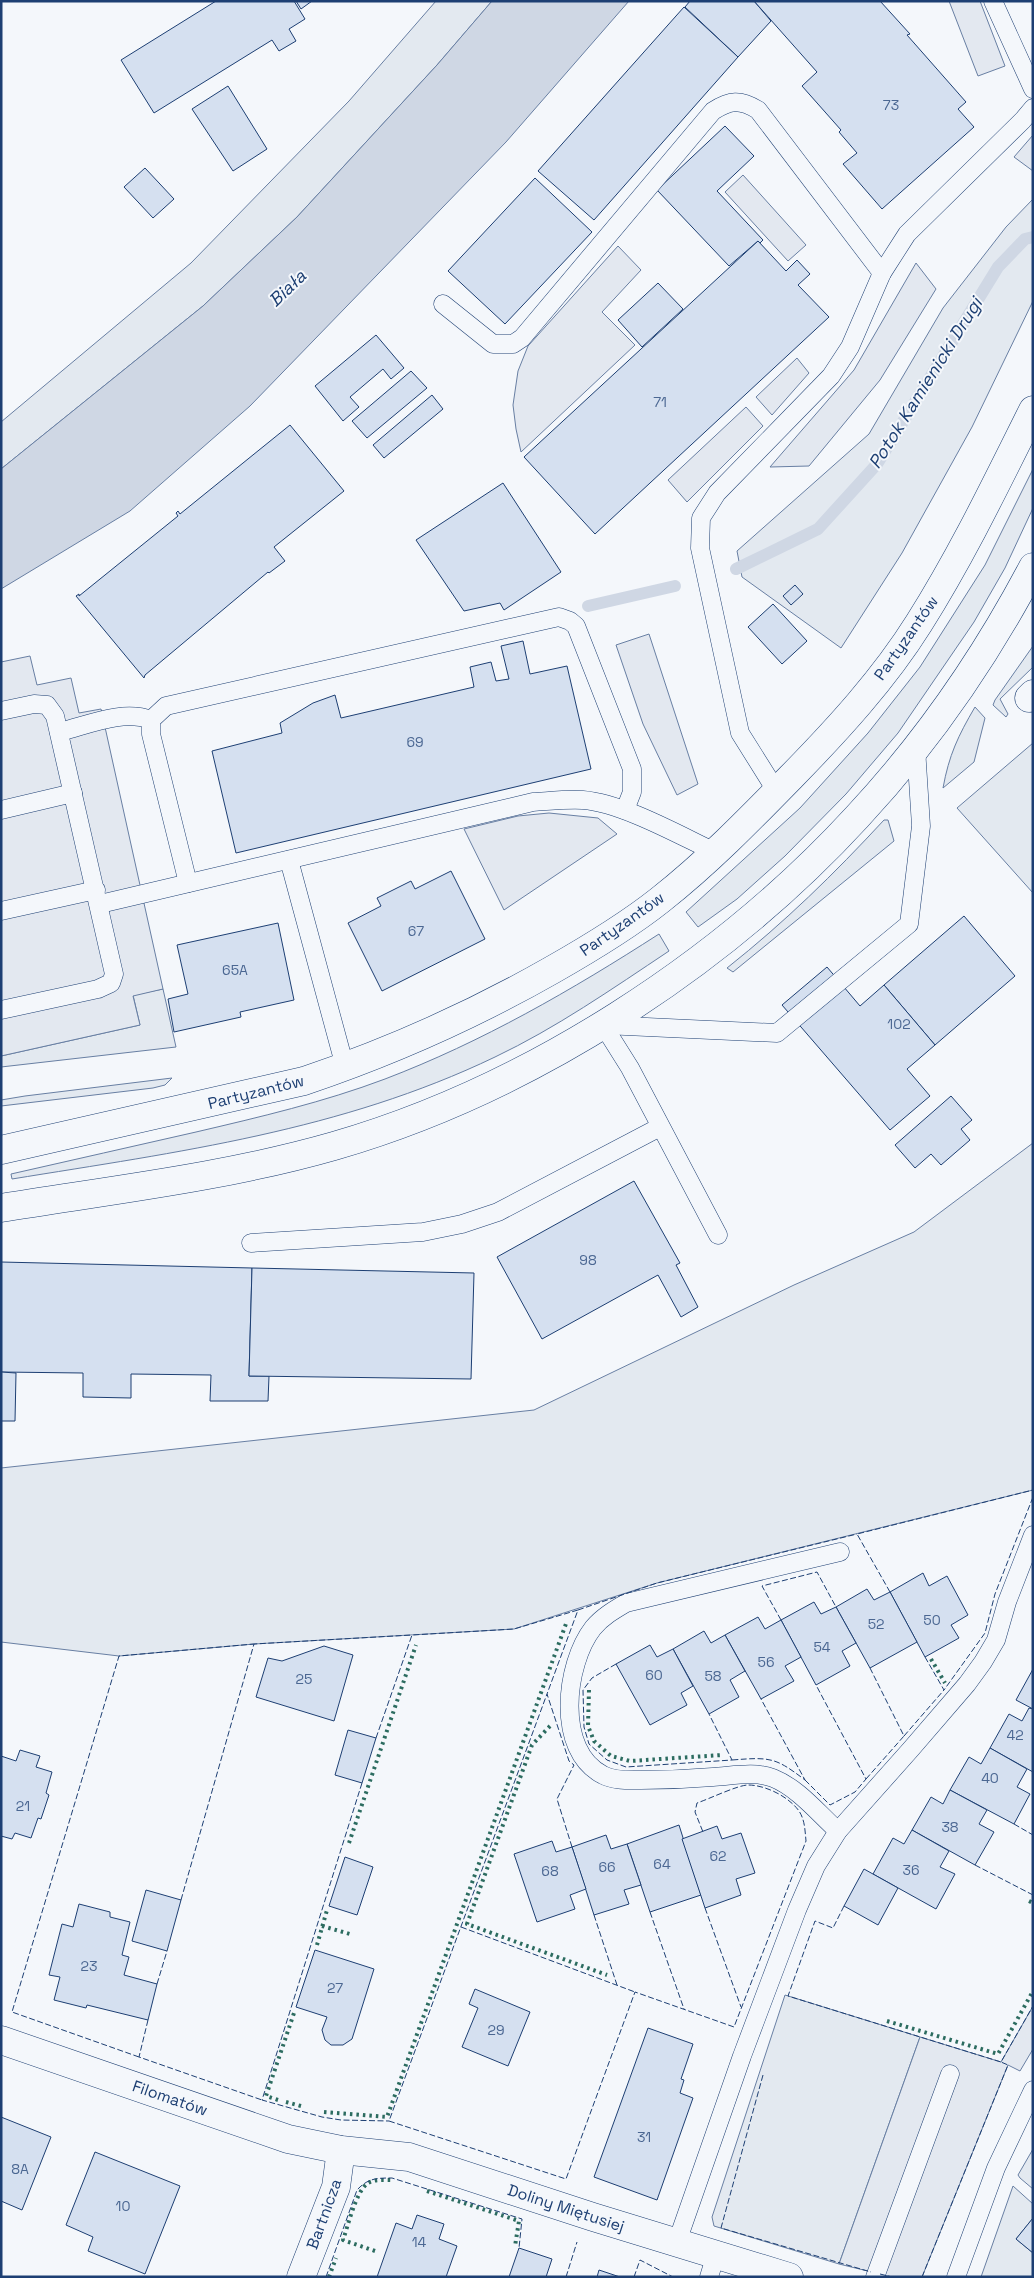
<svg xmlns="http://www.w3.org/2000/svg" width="1034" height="2278" font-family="'Space Grotesk',sans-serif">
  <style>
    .green { fill: #e3e9f0; stroke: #687fa3 }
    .parking { fill: #e3e8f0; stroke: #687fa3 }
    .water { fill: #cfd7e4; stroke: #687fa3 }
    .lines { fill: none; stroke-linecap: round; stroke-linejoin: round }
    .stream { stroke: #cfd7e4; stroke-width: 12 }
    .building { fill: #d5e0f0; stroke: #1d3f73 }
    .lane-casing { stroke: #1d3f73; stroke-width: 19 }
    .street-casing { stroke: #1d3f73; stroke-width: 29 }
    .secondary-casing { stroke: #1d3f73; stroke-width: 29 }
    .lane { stroke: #f4f7fb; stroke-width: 18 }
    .street { stroke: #f4f7fb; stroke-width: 28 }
    .secondary { stroke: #f4f7fb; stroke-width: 28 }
    .hedge { stroke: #2c6c60; stroke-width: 4; stroke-dasharray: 2.5 4; stroke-linecap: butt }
    .fence { stroke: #1d3f73; stroke-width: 1; stroke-dasharray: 6 2.5; stroke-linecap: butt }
    .labels { text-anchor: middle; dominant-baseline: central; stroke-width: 4; stroke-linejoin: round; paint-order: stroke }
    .number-label { font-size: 14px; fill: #4b6792 }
    .street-label { font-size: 16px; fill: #1d3f73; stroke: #f4f7fb }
    .water-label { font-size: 18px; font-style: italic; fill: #1d3f73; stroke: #f4f7fb }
  </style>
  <rect width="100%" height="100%" fill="#f4f7fb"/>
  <g class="green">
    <path d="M436 1H492L437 65 297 217 203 306 1 469V422L191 263 349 101Z"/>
    <path d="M1033 199V301L972 427 902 553 841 648 742 577 737 551 869 434 943 308 1006 227Z"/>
    <path d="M1033 469V508L1005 568 974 622 898 733 846 794 785 856 737 899 698 927 686 912 800 808 868 733 920 667 985 565Z"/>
    <path d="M1033 646V667L1000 699 1008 714 1006 717 993 705 995 700Z"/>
    <path d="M975 707 985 718 974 762 943 788C949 755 958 736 975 707Z"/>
    <path d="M1033 743V893L957 808Z"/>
    <path d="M884 820H888L894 841 733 972 727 968C785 922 834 874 884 820Z"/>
    <path d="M659 934 669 951C612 989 556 1028 495 1057 341 1131 178 1152 12 1179L11 1174C73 1160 134 1146 196 1132 260 1117 324 1102 385 1079 482 1042 572 990 659 934Z"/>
    <path d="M163 989 176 1047 1 1067V1056L140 1025 133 995Z"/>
    <path d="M172 1078 165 1085 153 1088 1 1106V1100L25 1096Z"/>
    <path d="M1033 1143V1490L657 1583 514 1629 254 1644 119 1656 1 1642V1468L534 1410 794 1285 914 1232Z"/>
    <path d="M785 1995 920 2037 839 2264 714 2226 712 2217Z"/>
    <path d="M1033 2149V2189L1020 2178 1018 2175Z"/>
    <path d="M1013 2186 1033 2204V2218L1016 2239 1033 2253V2277H981Z"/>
  </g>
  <g class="parking">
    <path d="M949 1H980L1005 66 978 76Z"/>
    <path d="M1033 135V171L1014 157Z"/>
    <path d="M743 175 806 245 788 261 725 192Z"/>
    <path d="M618 246 641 270 602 312 635 345 521 452 516 429 513 405 518 371 528 346Z"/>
    <path d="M916 263 936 289 880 380 809 466 770 467 854 370Z"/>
    <path d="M797 358 809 373 772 415 756 397Z"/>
    <path d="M746 407 763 426 687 502 668 480Z"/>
    <path d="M649 634 698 784 677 795 643 724 616 645Z"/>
    <path d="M30 656 37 685 71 678 79 713 101 709 163 989 133 996 140 1025 1 1056V662Z"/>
    <path d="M549 813 598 818 617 834 504 910 464 829 518 816Z"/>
    <path d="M1033 2006V2049L1020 2071 1008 2065 922 2277H892L839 2264 920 2037 1001 2062Z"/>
  </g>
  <path class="water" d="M492 1H629L506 142 250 406 130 511 1 589V469L203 306 297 217 437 65Z"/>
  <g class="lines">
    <g class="stream">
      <path d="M736 569 818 529 877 464 998 267 1025 239 1033 237"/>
      <path d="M588 606 675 586"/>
    </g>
  </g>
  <g class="building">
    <path d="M216 1H294L305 19 289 29 296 41 279 51 272 40 154 113 121 60Z"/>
    <path d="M296 1H312L301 9Z"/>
    <path d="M690 1H754L771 21 738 57 685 7Z"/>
    <path d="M754 1H880L910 34 907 35 966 102 958 109 974 127 882 209 843 164 857 153 839 132 841 130 802 86 817 72Z"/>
    <path d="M684 7 738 57 594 220 538 171Z"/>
    <path d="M228 86 267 149 233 171 192 109Z"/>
    <path d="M725 126 754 156 717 191 763 240 760 243 758 241 729 266 657 190Z"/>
    <path d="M145 168 174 199 153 218 124 187Z"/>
    <path d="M535 178 592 232 505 324 448 271Z"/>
    <path d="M758 241 786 271 797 260 810 274 798 285 829 317 595 534 524 457Z"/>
    <path d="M658 283 683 309 642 347 618 320Z"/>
    <path d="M376 335 404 368 391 379 383 369 350 397 359 407 343 421 315 386Z"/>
    <path d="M411 371 427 388 367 438 352 421Z"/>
    <path d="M432 395 443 409 384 458 373 445Z"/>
    <path d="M290 425 344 491 274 547 285 561 269 573 268 572 145 675 144 678 76 596 79 594V596L178 516 176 513 178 511 180 514Z"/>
    <path d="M503 483 561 572 504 610 500 603 464 611 416 540Z"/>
    <path d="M795 585 803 594 791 605 783 596Z"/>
    <path d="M773 604 807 641 782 664 748 627Z"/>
    <path d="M523 641 530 674 567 666 591 769 236 853 212 751 282 733 280 723 313 703 335 695 341 718 474 687 470 667 491 662 496 681 509 679 501 646Z"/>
    <path d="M451 871 485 939 382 991 348 923 381 906 377 898 411 881 415 889Z"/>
    <path d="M964 916 1015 976 935 1045 884 985Z"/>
    <path d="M278 923 294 1000 240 1012 241 1017 174 1032 168 999 188 994 177 945Z"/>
    <path d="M827 967 860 1006 884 985 935 1045 907 1069 930 1096 890 1130 782 1005Z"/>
    <path d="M951 1096 972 1120 961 1129 970 1140 941 1165 931 1154 915 1168 895 1145Z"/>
    <path d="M634 1181 680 1263 676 1265 698 1307 681 1317 658 1275 542 1339 497 1257Z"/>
    <path d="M1 1262 252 1268 249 1376H269L268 1401H210L211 1375 131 1374V1398L83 1397V1373L1 1372Z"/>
    <path d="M252 1268 474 1273 471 1379 249 1376Z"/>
    <path d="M1 1372 16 1373 15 1421H1Z"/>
    <path d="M923 1573 929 1586 947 1576 968 1615 951 1625 959 1638 925 1657 890 1592Z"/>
    <path d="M867 1589 874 1600 890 1592 917 1642 870 1668 836 1607Z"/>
    <path d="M814 1602 821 1614 836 1607 856 1643 842 1651 850 1666 816 1685 781 1620Z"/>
    <path d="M758 1617 765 1629 781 1620 801 1657 785 1666 794 1681 761 1699 725 1635Z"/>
    <path d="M704 1631 711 1643 725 1635 745 1671 730 1680 739 1697 709 1714 673 1649Z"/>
    <path d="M650 1645 657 1657 673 1649 693 1686 681 1693 687 1705 650 1725 616 1664Z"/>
    <path d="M324 1646 353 1655 334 1721 256 1697 268 1658 282 1661Z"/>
    <path d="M1033 1669V1709L1016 1700Z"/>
    <path d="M1029 1708 1033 1709V1772L990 1748 1009 1714 1022 1721Z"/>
    <path d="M348 1730 376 1738 362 1783 335 1775Z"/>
    <path d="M990 1748 1027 1769 1017 1787 1030 1794 1014 1824 950 1790 969 1757 981 1764Z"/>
    <path d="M20 1750 40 1756 36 1767 52 1772 46 1793 49 1795 41 1819 38 1818 31 1838 15 1833 12 1839 1 1836V1756L16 1761Z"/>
    <path d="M950 1790 987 1810 979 1824 994 1832 975 1865 912 1830 931 1797 943 1804Z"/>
    <path d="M679 1825 701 1895 650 1912 627 1844Z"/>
    <path d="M717 1826 722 1839 741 1833 755 1873 736 1879 741 1895 705 1908 682 1839Z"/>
    <path d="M912 1830 949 1851 940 1867 955 1874 936 1909 873 1874 893 1838 904 1844Z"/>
    <path d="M606 1835 611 1849 627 1844 641 1885 624 1890 629 1904 594 1915 572 1847Z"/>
    <path d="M552 1841 556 1852 572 1847 586 1889 570 1895 575 1909 537 1922 514 1854Z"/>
    <path d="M345 1857 373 1867 357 1915 329 1906Z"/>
    <path d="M864 1869 898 1888 878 1925 844 1906Z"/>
    <path d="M146 1890 181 1900 167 1951 132 1941Z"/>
    <path d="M79 1904 110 1912V1917L130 1922 122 1955 129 1957 124 1975 157 1984 148 2020 87 2005 86 2008 54 2000 60 1977 49 1975 62 1924 73 1927Z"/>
    <path d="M315 1950 374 1969 352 2039 343 2045H331L325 2040 322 2030 327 2017 296 2007Z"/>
    <path d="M475 1989 530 2012 508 2066 462 2047 478 2008 469 2004Z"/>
    <path d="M648 2028 693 2044 681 2079 684 2080 680 2093 693 2098 657 2200 594 2177Z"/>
    <path d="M1 2117 51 2137 22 2210 1 2201Z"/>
    <path d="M95 2152 180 2186 145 2274 88 2251 93 2237 66 2225Z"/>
    <path d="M417 2215 444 2224 439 2239 457 2246 446 2277H377L396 2223 412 2229Z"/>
    <path d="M1033 2218V2253L1016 2239Z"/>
    <path d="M519 2248 552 2259 546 2277H509Z"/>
    <path d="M599 2270 620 2277H597Z"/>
  </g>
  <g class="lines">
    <g class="lane-casing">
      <g id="lane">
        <path d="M993 1 1033 89"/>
        <path d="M443 304 493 344H513L522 338 713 111C730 100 740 99 758 110L882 273"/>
        <path d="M1 711 34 704 47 705 55 716 114 974 111 983 98 989 1 1010"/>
        <path d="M59 732C88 725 123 709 151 720"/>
        <path d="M777 792 740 733 700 548 701 518 717 493 831 376 850 347 882 273 907 234 1023 120 1033 108"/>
        <path d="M1 810 73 793"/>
        <path d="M289 860 345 1067"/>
        <path d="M188 883 151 734V720L166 706 559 617 570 621 576 626 632 769V792L625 810"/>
        <path d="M100 904 533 802C550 801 567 799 583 800 622 803 679 835 715 852"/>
        <path d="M1 911 96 890"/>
        <path d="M603 1025 630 1068 718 1235"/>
        <path d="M604 1025 777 1033 909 924 921 826 916 748"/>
        <path d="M251 1243 423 1232 462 1224 498 1212 660 1127"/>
        <path d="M838 1831C818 1813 798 1788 773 1778 755 1771 732 1776 713 1777 689 1779 665 1780 641 1780 629 1780 614 1781 603 1775 555 1751 565 1664 593 1628 602 1617 614 1610 626 1603L840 1552"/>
        <path d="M677 2242 742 2056 797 1910 816 1866 838 1831 911 1749 967 1684 983 1662 996 1640 1007 1602 1033 1535"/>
        <path d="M709 2277 716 2254"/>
        <path d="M875 2277 950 2074"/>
        <path d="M956 2277 996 2168 1033 2090"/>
      </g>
    </g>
    <g class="street-casing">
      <g id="street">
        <path d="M1029 698 1033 694"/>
        <path d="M1 2040 288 2139 341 2150 409 2157 593 2217 789 2277"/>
        <path d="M301 2277 336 2187 341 2150"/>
      </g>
    </g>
    <g class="secondary-casing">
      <g id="secondary">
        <path d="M1 1150 304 1081C390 1052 473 1015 552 970 589 949 626 927 660 900 707 863 749 820 791 777 837 730 884 679 919 623 962 555 997 482 1033 410"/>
        <path d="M1 1208C112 1190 226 1177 334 1146 528 1090 721 965 857 817 926 743 986 656 1033 567"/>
      </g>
    </g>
    <use href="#lane" class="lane"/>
    <use href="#street" class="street"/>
    <use href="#secondary" class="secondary"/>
    <g class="hedge">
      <path d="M931 1659 945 1683"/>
      <path d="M589 1690 588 1726 594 1741 611 1756 630 1761 722 1755"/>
      <path d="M550 1726 532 1745 467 1924 607 1975"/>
      <path d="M349 1843 416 1645"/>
      <path d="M1029 1901 1033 1903"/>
      <path d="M322 1926 350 1934"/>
      <path d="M317 1945 327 1910"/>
      <path d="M887 2021 998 2054 1033 1991"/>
      <path d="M278 2100 266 2096 294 2013"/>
      <path d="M286 2102 301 2106"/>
      <path d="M324 2112 387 2117 567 1621"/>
      <path d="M427 2191 519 2221 515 2246"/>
      <path d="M375 2251 343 2240C348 2226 356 2191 368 2183 375 2179 383 2180 391 2180"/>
      <path d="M329 2277 336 2258"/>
    </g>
    <g class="fence">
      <path d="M890 1592 857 1534 1033 1490"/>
      <path d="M578 1610 657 1583 857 1534"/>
      <path d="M781 1620 762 1586 817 1572 836 1607"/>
      <path d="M925 1657 944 1690 985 1633 995 1594 1033 1497"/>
      <path d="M616 1664 592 1678 583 1690 584 1727 589 1744 607 1760 626 1767 732 1760 709 1714"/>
      <path d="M904 1736 944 1690"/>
      <path d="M376 1738 412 1635 514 1629 578 1610 547 1694"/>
      <path d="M732 1760C770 1757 775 1757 805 1780L761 1699"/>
      <path d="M866 1779 904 1736 870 1668"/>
      <path d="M805 1780 830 1805 855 1792 866 1779 816 1685"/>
      <path d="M362 1783 262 2100 322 2117 341 2120 389 2121"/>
      <path d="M1014 1824 1033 1835"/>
      <path d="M572 1847 557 1799 574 1765 569 1761 547 1694 389 2121 566 2179 635 1992 734 2027 806 1841C805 1831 805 1820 799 1811 789 1797 766 1785 748 1785 738 1785 709 1799 697 1803L695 1812 703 1832"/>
      <path d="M975 1865 1033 1895"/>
      <path d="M181 1900 254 1644 412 1635"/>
      <path d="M844 1906 833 1928 815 1921 788 1996 1001 2062 1033 2006"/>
      <path d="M705 1908 741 2007"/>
      <path d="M650 1912 684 2009"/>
      <path d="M594 1915 617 1985"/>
      <path d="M461 1927 635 1992"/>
      <path d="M157 1984 167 1951"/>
      <path d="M148 2020 139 2057 262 2100"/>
      <path d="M139 2057 12 2012 119 1656 254 1644"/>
      <path d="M763 2075 721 2228 871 2272"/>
      <path d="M880 2274 892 2277"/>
      <path d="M326 2277 357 2190C368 2178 377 2178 392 2178L522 2219 519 2248"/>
      <path d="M566 2277 577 2242"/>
      <path d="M634 2277 640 2260 673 2277"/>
      <path d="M922 2277 1008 2065 1001 2062"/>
    </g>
  </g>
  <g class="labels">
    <g class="number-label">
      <text x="891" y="105">73</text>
      <text x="660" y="402">71</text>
      <text x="415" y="742">69</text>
      <text x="416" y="931">67</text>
      <text x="235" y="970">65A</text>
      <text x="899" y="1024">102</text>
      <text x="588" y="1260">98</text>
      <text x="932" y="1620">50</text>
      <text x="876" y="1624">52</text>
      <text x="822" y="1647">54</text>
      <text x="766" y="1662">56</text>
      <text x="654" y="1675">60</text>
      <text x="713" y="1676">58</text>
      <text x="304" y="1679">25</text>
      <text x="1015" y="1735">42</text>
      <text x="990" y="1778">40</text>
      <text x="23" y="1806">21</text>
      <text x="950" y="1827">38</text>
      <text x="718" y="1856">62</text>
      <text x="662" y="1864">64</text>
      <text x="607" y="1867">66</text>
      <text x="911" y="1870">36</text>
      <text x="550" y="1871">68</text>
      <text x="89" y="1966">23</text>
      <text x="335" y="1988">27</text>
      <text x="496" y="2030">29</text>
      <text x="644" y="2137">31</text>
      <text x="20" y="2169">8A</text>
      <text x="123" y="2206">10</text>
      <text x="419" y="2242">14</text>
    </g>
    <g class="street-label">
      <text transform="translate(906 638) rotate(-55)">Partyzantów</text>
      <text transform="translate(622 924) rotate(-35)">Partyzantów</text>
      <text transform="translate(256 1092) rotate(-14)">Partyzantów</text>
      <text transform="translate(170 2098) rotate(19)">Filomatów</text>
      <text transform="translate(566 2208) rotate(18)">Doliny Miętusiej</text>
      <text transform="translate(324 2214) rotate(-70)">Bartnicza</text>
    </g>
    <g class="water-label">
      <text transform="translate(287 288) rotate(-44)">Biała</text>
      <text transform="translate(925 383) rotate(-58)">Potok Kamienicki Drugi</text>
    </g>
  </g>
  <rect width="1034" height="2278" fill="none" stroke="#1d3f73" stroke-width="5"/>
</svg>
